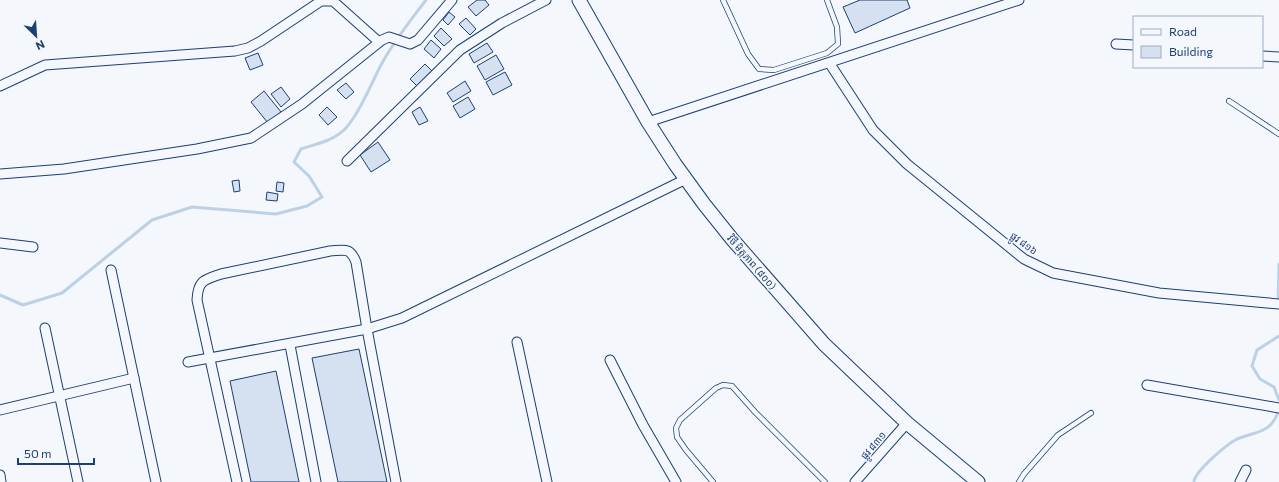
<svg xmlns="http://www.w3.org/2000/svg" width="1279" height="482" font-family="Commissioner,'Noto Sans Khmer',sans-serif">
  <style>
    .lines { fill: none; stroke-linecap: round; stroke-linejoin: round }
    .stream { stroke: #bed0e5; stroke-width: 3 }
    .building { fill: #d5e0f0; stroke: #1d3f73 }
    .service-casing { stroke: #1d3f73; stroke-width: 6 }
    .minor-casing { stroke: #1d3f73; stroke-width: 11 }
    .secondary-casing { stroke: #1d3f73; stroke-width: 15 }
    .service { stroke: #f4f7fb; stroke-width: 4.5 }
    .minor { stroke: #f4f7fb; stroke-width: 9 }
    .secondary { stroke: #f4f7fb; stroke-width: 13 }
    .labels { text-anchor: middle; dominant-baseline: central; stroke-width: 3; stroke-linejoin: round; paint-order: stroke }
    .street-label { font-size: 10px; fill: #1d3f73; stroke: #f4f7fb }
  </style>
  <rect width="100%" height="100%" fill="#f4f7fb"/>
  <g class="lines">
    <g class="stream">
      <path d="M0 295 23 305 62 293 152 220 192 207 276 214 307 206 322 197 309 176 294 162 301 149C316 144 333 141 345 129 359 114 371 84 381 65 393 42 410 21 426 0"/>
      <path d="M1278 303 1279 264"/>
      <path d="M1279 336 1257 350 1252 366 1260 379 1274 387 1279 400"/>
      <path d="M1194 482C1194 472 1227 444 1237 439 1256 431 1272 434 1279 409"/>
    </g>
  </g>
  <g class="building">
    <path d="M477 0H485L489 5 476 16 468 7Z"/>
    <path d="M860 0H907L910 8 855 33 843 7Z"/>
    <path d="M449 12 455 17 448 25 443 20Z"/>
    <path d="M466 18 476 29 470 35 459 24Z"/>
    <path d="M441 28 452 39 444 46 434 36Z"/>
    <path d="M431 40 441 49 434 58 424 49Z"/>
    <path d="M487 43 493 52 474 63 469 54Z"/>
    <path d="M258 53 263 65 250 70 245 58Z"/>
    <path d="M496 55 504 69 485 80 477 66Z"/>
    <path d="M425 64 432 71 417 86 410 79Z"/>
    <path d="M505 72 512 85 493 95 486 82Z"/>
    <path d="M465 81 471 91 453 102 447 93Z"/>
    <path d="M346 83 354 92 346 99 337 90Z"/>
    <path d="M281 87 290 99 281 107 271 94Z"/>
    <path d="M264 91 281 112 268 123 251 102Z"/>
    <path d="M468 97 475 109 460 118 453 106Z"/>
    <path d="M327 107 337 117 328 125 319 115Z"/>
    <path d="M420 107 428 121 419 125 412 112Z"/>
    <path d="M378 142 390 160 371 172 360 155Z"/>
    <path d="M239 180 240 191 234 192 232 181Z"/>
    <path d="M277 182 284 183 283 192 276 191Z"/>
    <path d="M267 192 278 194 277 201 266 200Z"/>
    <path d="M359 349 387 482H338L312 358Z"/>
    <path d="M276 371 299 482H251L230 381Z"/>
  </g>
  <g class="lines">
    <g class="service-casing">
      <g id="service">
        <path d="M723 0 748 54 759 69 774 70 827 53 838 44 837 27 827 0"/>
        <path d="M1229 101 1279 134"/>
        <path d="M713 482 686 450 677 437 676 428 680 420 716 388 723 385 732 386 755 412 825 482"/>
        <path d="M1019 482 1024 474 1058 435 1091 413"/>
      </g>
    </g>
    <g class="minor-casing">
      <g id="minor">
        <path d="M1116 44 1134 45"/>
        <path d="M1262 56 1279 57"/>
        <path d="M830 64 873 130 907 164 1024 259 1053 273 1159 293 1279 304"/>
        <path d="M0 86 45 65 235 51 248 48 261 41 321 1H333L379 42"/>
        <path d="M648 122 1019 0"/>
        <path d="M347 161 460 50 502 23 546 0"/>
        <path d="M0 174 64 169 197 149 251 138 302 104 382 40 389 37 410 44 418 40 452 0"/>
        <path d="M0 243 33 247"/>
        <path d="M111 270 156 482"/>
        <path d="M45 328 78 482"/>
        <path d="M517 342 547 482"/>
        <path d="M290 345 316 482"/>
        <path d="M610 360 643 425 676 482"/>
        <path d="M188 362 367 329 402 318 686 179"/>
        <path d="M1147 385 1279 408"/>
        <path d="M0 410 134 378"/>
        <path d="M0 475 1 482"/>
        <path d="M237 482 197 300C198 280 204 280 221 274L330 251C345 250 350 247 356 262L367 329 396 482"/>
        <path d="M855 482 907 423"/>
        <path d="M1240 482 1246 470"/>
      </g>
    </g>
    <g class="secondary-casing">
      <path id="secondary" d="M579 0 648 122 675 164 704 204 732 239 824 344 907 423 978 482"/>
    </g>
    <use href="#service" class="service"/>
    <use href="#minor" class="minor"/>
    <use href="#secondary" class="secondary"/>
  </g>
  <g class="labels">
    <g class="street-label">
      <text transform="translate(1024 243) rotate(35)">ផ្លូវ ៨១៦</text>
      <text transform="translate(752 262) rotate(49)">វិថី មិត្តភាព (៨០០)</text>
      <text transform="translate(873 445) rotate(-49)">ផ្លូវ ៨៣១</text>
    </g>
  </g>
  <rect x="1133" y="16" width="130" height="52" fill="#f4f7fb" stroke="#9eadc5"/>
  <rect x="1141" y="29" width="20" height="6" fill="#f4f7fb" stroke="#9eadc5"/>
  <text x="1169" y="36" font-size="12" fill="#1d3f73">Road</text>
  <rect x="1141" y="46" width="20" height="12" fill="#d5e0f0" stroke="#9eadc5"/>
  <text x="1169" y="56" font-size="12" fill="#1d3f73">Building</text>
  <g transform="translate(36 36) rotate(155)" stroke="#f4f7fb" stroke-width="3" paint-order="stroke">
  <path d="M0-3L7 15L0 10L-7 15Z" fill="#1d3f73"/>
  <text y="-6" font-size="11" font-weight="bold" text-anchor="middle" fill="#1d3f73">N</text>
  </g>
  <path d="M18 458v6h76v-6" fill="none" stroke="#1d3f73" stroke-width="2"/>
  <text x="24" y="458" font-size="12" fill="#1d3f73" stroke="#f4f7fb" stroke-width="3" paint-order="stroke">50 m</text>
</svg>
